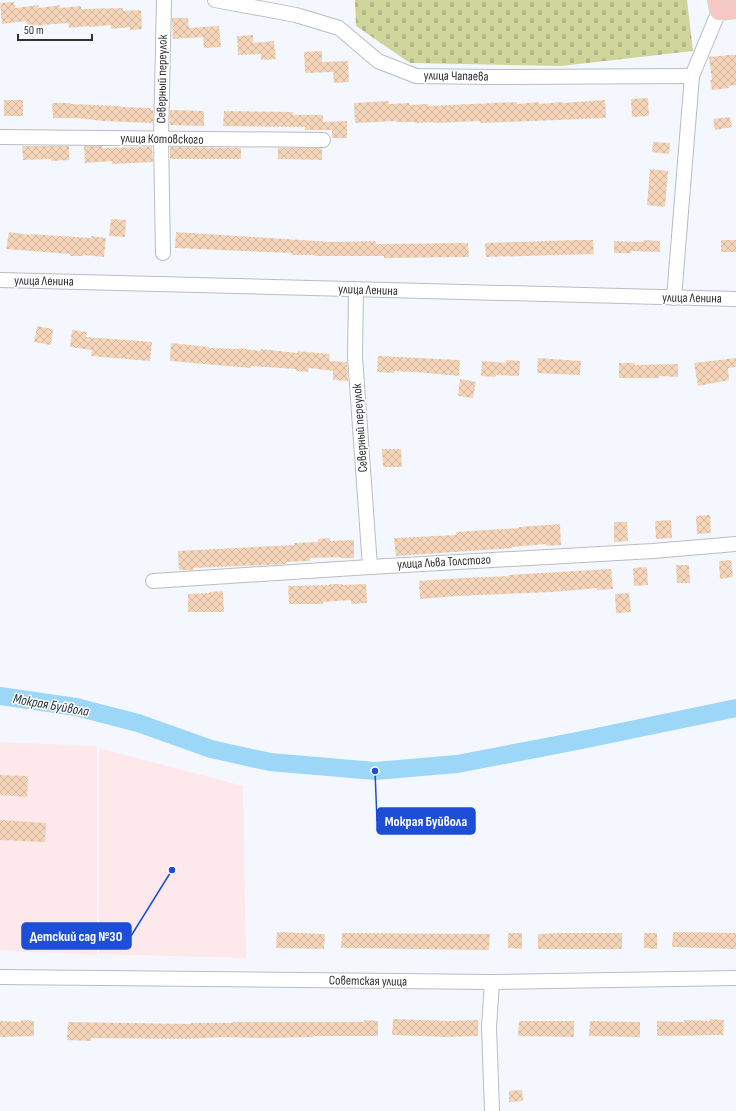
<svg xmlns="http://www.w3.org/2000/svg" width="736" height="1111" font-family="'Sofia Sans Condensed',sans-serif">
  <style>
    .education { fill: #fde8ec }
    .cemetery { fill: url(#cemetery-stones) }
    .lines { fill: none; stroke-linecap: round; stroke-linejoin: round }
    .river { stroke: #9cd7f8; stroke-width: 18 }
    .building { fill: url(#building-cross-hatch) }
    .minor-casing { stroke: #b9bdc3; stroke-width: 16 }
    .major-casing { stroke: #d5d6d6; stroke-width: 20 }
    .minor { stroke: #fff; stroke-width: 14 }
    .major { stroke: #f7c7c4; stroke-width: 18 }
    .labels { text-anchor: middle; dominant-baseline: central; stroke-width: 3; stroke-linejoin: round; paint-order: stroke }
    .street-label { font-size: 13px; fill: #2f3032; stroke: #fff }
    .water-label { font-size: 14px; font-style: italic; fill: #192c37; stroke: #fff }
    .leader { fill: none; stroke: #1d4ed8; stroke-width: 1.5 }
    .callout-dot { fill: #1d4ed8; stroke: #fff; stroke-width: 1.5 }
    .callout { fill: #1d4ed8; stroke: #1d4ed8; stroke-width: 1.5 }
    .callout-label { font-size: 14px; text-anchor: middle; font-weight: bold; fill: #fff }
  </style>
  <defs>
    <pattern id="cemetery-stones" width="16" height="16" patternUnits="userSpaceOnUse"><rect width="16" height="16" fill="#cfd59a"/><path d="M2 7V4a2 2 0 0 1 4 0v3zM10 15v-3a2 2 0 0 1 4 0v3z" fill="#b2b785"/></pattern>
    <pattern id="building-cross-hatch" width="8" height="8" patternUnits="userSpaceOnUse"><rect width="8" height="8" fill="#f4d5b9"/><path d="M0 0l8 8M0 8l8-8" fill="none" stroke="#d2b7a0"/></pattern>
  </defs>
  <rect width="100%" height="100%" fill="#f4f8fe"/>
  <g class="education">
    <path d="M0 742 97 746V955L0 950Z"/>
    <path d="M99 748 243 786 246 958 99 954Z"/>
  </g>
  <path class="cemetery" d="M355 0H687L693 51 561 66 410 63 356 26Z"/>
  <g class="lines">
    <path class="river" d="M0 696 76 707 138 723 211 749 270 762 375 771 457 764 577 741 736 708"/>
  </g>
  <g class="building">
    <path d="M14 2 15 8 38 5 39 8 60 5V8L81 6V9L123 8V11L141 10 142 29 130 30V27L111 29V25L89 27V26L69 28 68 23 27 26 26 21 2 24 0 3Z"/>
    <path d="M172 18H188L189 28 219 26 221 47 204 48 203 37 173 39Z"/>
    <path d="M253 35V43L274 41 276 59 261 60V54L238 55 237 36Z"/>
    <path d="M322 51V62L348 61 349 82 334 83 333 72 305 73 304 52Z"/>
    <path d="M729 55H736V85L728 86 729 88 712 90 710 80H712L709 57Z"/>
    <path d="M648 98 649 116 632 117 631 99Z"/>
    <rect x="4" y="100" width="19" height="16"/>
    <path d="M605 100 606 118 480 123V121L435 123 434 122 415 123V122H396V121L355 123 354 103 389 101V104L409 103V105L428 104V106L517 102V104L539 102V104L562 102V103Z"/>
    <path d="M52 103H71V104L121 106V107L151 108V110H153V123L103 121 76 118H53Z"/>
    <path d="M170 110 204 111V126L170 125Z"/>
    <path d="M224 111 293 112V115H323V122L347 121V138H332V130H305V127L223 126Z"/>
    <path d="M730 117 732 127 715 130 713 119Z"/>
    <path d="M653 142 670 143 669 154 652 152Z"/>
    <path d="M22 146H69V160L51 161V159L23 160Z"/>
    <path d="M84 146H102V148L152 147 153 162 112 164V161L85 163Z"/>
    <path d="M170 147 241 148V159H170Z"/>
    <path d="M278 148H322V160L278 159Z"/>
    <path d="M650 169 668 171 665 207 647 205Z"/>
    <path d="M111 219 126 220 125 237 109 236Z"/>
    <path d="M9 232 30 235V234L91 238V236L106 238 104 257 83 255V256H70V254L6 249Z"/>
    <path d="M176 232 332 242 376 241V244L468 243 469 257 384 258V256H315V255H292V253L175 248Z"/>
    <path d="M577 240H593L594 254 486 257 485 243Z"/>
    <path d="M644 240 660 241V252L631 251V253H614V241L643 242Z"/>
    <rect x="721" y="240" width="15" height="12"/>
    <path d="M37 326 53 329 51 345 34 342Z"/>
    <path d="M72 330 87 332 86 337 152 342 150 361 91 356 92 350 70 347Z"/>
    <path d="M171 343 209 347V348L239 349V348L260 351 261 349 297 353V351L330 354 329 361 347 362 348 381 333 380V371L309 368 308 372 296 371V369L251 366V368L170 361Z"/>
    <path d="M378 356 460 360 459 376 416 372 394 371V373L377 372Z"/>
    <path d="M538 358 581 361 580 375 537 373Z"/>
    <path d="M736 358V367L728 368 729 380 698 386 694 363Z"/>
    <path d="M506 360 520 361 519 376 496 375 495 377 481 376 482 361 506 363Z"/>
    <path d="M619 363H635V365L678 364V377L659 376V378H619Z"/>
    <path d="M460 379 476 382 473 398 458 396Z"/>
    <path d="M382 449H401L402 467H383Z"/>
    <path d="M710 515 711 533 697 534 696 516Z"/>
    <path d="M671 520 672 538 656 539 655 521Z"/>
    <path d="M614 522H627L628 541 614 542Z"/>
    <path d="M560 524 561 545 546 546V544L512 547V548L396 556 394 538 456 535V532L519 528V527Z"/>
    <path d="M330 538V541L354 540V558H341V557L310 558V561L286 562V564L193 568V570H179L178 551 294 545V543L318 542V539Z"/>
    <path d="M731 560 733 577 720 579 719 561Z"/>
    <path d="M676 565H689L690 583H677Z"/>
    <path d="M647 567 648 585 634 586 633 568Z"/>
    <path d="M611 569 613 589 597 590V588L553 592 455 596 420 599 419 581 462 578 509 576 508 575Z"/>
    <path d="M329 584H343V585L366 584 367 603 351 604V600L323 602V604H289L288 586 329 585Z"/>
    <path d="M223 591 224 612H188V594L209 593V592Z"/>
    <path d="M629 593 631 612 616 613 615 594Z"/>
    <path d="M0 775 28 776 27 797 0 795Z"/>
    <path d="M0 820 46 823 45 842 0 840Z"/>
    <path d="M277 932 325 934 324 949 276 948Z"/>
    <path d="M673 932 736 933V949L672 947Z"/>
    <path d="M342 933 490 934 489 950 341 948Z"/>
    <path d="M508 933H522V949L508 948Z"/>
    <path d="M561 933H622V949H538V934Z"/>
    <path d="M644 933H657V949L644 948Z"/>
    <path d="M393 1019 449 1021 478 1020V1036L447 1037 392 1035Z"/>
    <path d="M710 1019 724 1020 723 1035 657 1036V1021L684 1022V1020L710 1021Z"/>
    <path d="M21 1020 34 1021V1036L0 1037V1021L21 1022Z"/>
    <path d="M364 1020 378 1021V1036H313V1037L262 1038 222 1037 186 1039 91 1038V1041L67 1040 68 1022 191 1024V1023H233V1022H364Z"/>
    <path d="M519 1021H574V1037L518 1036Z"/>
    <path d="M590 1021 640 1022V1037L589 1036Z"/>
    <path d="M522 1090 523 1101 509 1102V1091Z"/>
  </g>
  <g class="lines">
    <g class="minor-casing">
      <g id="minor">
        <path d="M215 0 296 15 339 28 378 61 416 76 490 77 692 76"/>
        <path d="M0 137 323 140"/>
        <path d="M163 253 161 139 164 0"/>
        <path d="M0 280 736 299"/>
        <path d="M356 289 355 357 370 567"/>
        <path d="M674 298 692 76 719 11"/>
        <path d="M153 581 370 567 653 551 736 544"/>
        <path d="M0 977 492 982 736 978"/>
        <path d="M492 982 489 1027 492 1111"/>
      </g>
    </g>
    <g class="major-casing">
      <path id="major" d="M717 0 719 11 736 9"/>
    </g>
    <use href="#minor" class="minor"/>
    <use href="#major" class="major"/>
  </g>
  <g class="labels">
    <g class="street-label">
      <text transform="translate(456 76) rotate(1)">улица Чапаева</text>
      <text transform="translate(162 79) rotate(-89)">Северный переулок</text>
      <text transform="translate(162 139) rotate(1)">улица Котовского</text>
      <text transform="translate(44 281) rotate(1)">улица Ленина</text>
      <text transform="translate(368 290) rotate(2)">улица Ленина</text>
      <text transform="translate(692 298) rotate(1)">улица Ленина</text>
      <text transform="translate(360 428) rotate(-94)">Северный переулок</text>
      <text transform="translate(444 562) rotate(-3)">улица Льва Толстого</text>
      <text transform="translate(368 981) rotate(1)">Советская улица</text>
    </g>
    <g class="water-label">
      <text transform="translate(51 705) rotate(10)">Мокрая Буйвола</text>
    </g>
  </g>
  <path class="leader" d="M375 771L377 821M172 870L131 936"/>
  <g class="callout-dot">
    <circle cx="375" cy="771" r="4"/>
    <circle cx="172" cy="870" r="4"/>
  </g>
  <g class="callout">
    <rect x="377" y="808" width="98" height="26" rx="4"/>
    <rect x="22" y="923" width="109" height="26" rx="4"/>
  </g>
  <g class="callout-label">
    <text x="426" y="826">Мокрая Буйвола</text>
    <text x="76" y="941">Детский сад №30</text>
  </g>
  <path d="M18 34v6h74v-6" fill="none" stroke="#2f3032" stroke-width="2"/>
  <text x="24" y="34" font-size="12" fill="#2f3032" stroke="#ffffff" stroke-width="3" paint-order="stroke">50 m</text>
</svg>
